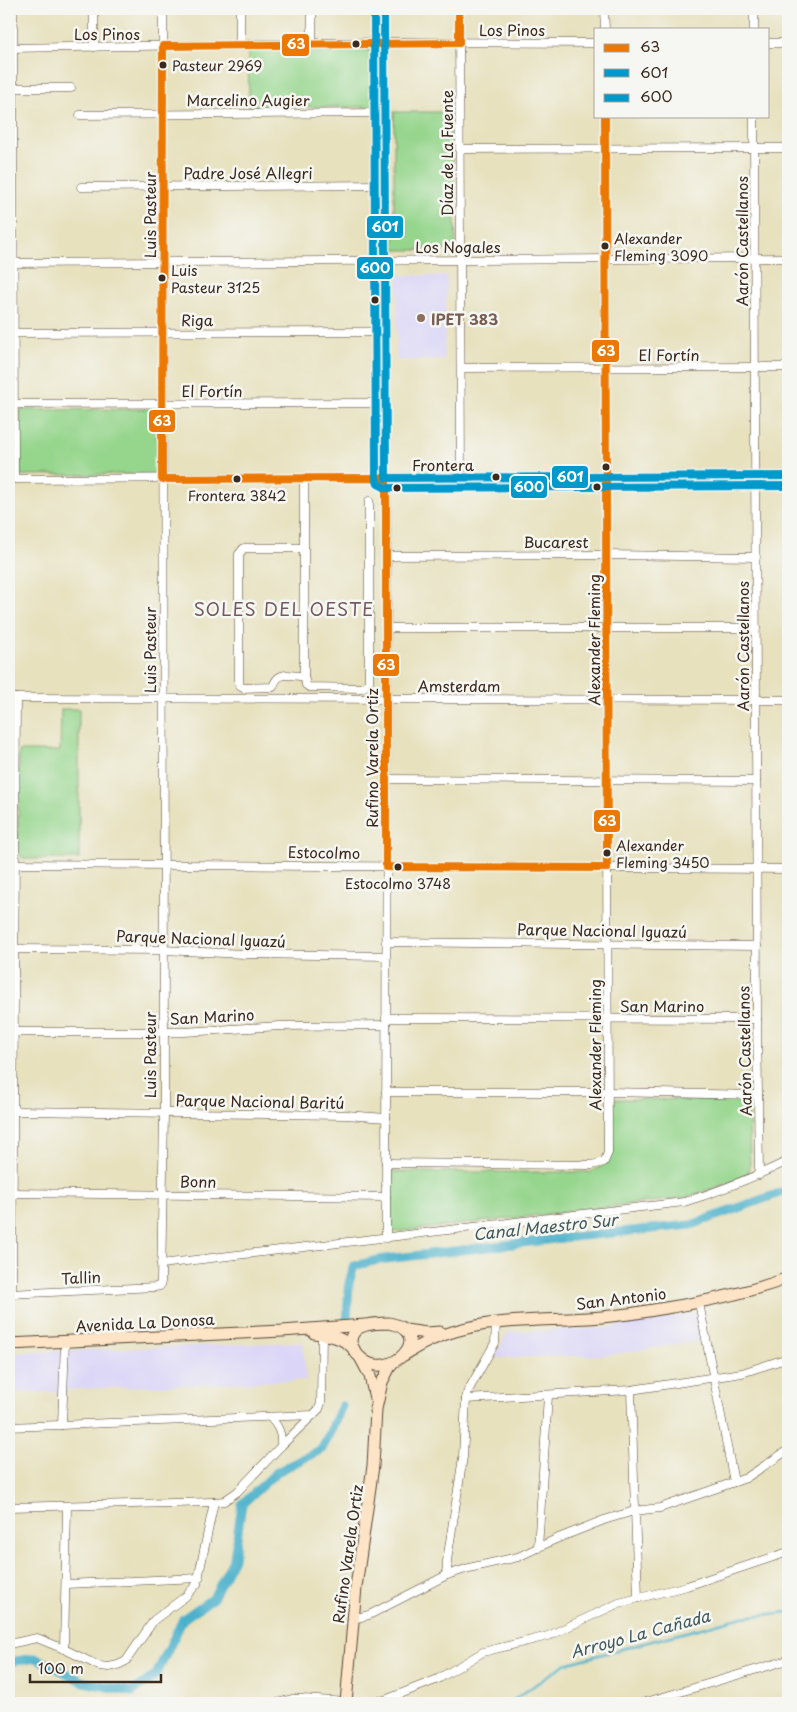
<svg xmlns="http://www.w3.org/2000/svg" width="797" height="1712" font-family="'Playpen Sans',sans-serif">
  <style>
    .built { fill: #dbd6f7 }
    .green { fill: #95d58c; stroke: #688055 }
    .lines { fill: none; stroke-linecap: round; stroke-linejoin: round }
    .stream { stroke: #4cb1cb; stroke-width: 2.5 }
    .canal { stroke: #4cb1cb; stroke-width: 9 }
    .street-casing { stroke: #554536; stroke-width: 9 }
    .secondary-casing { stroke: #554536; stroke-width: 13 }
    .street { stroke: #fff; stroke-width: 8 }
    .secondary { stroke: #fee4c6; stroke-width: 11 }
    .bus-1-casing { stroke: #f6f6f2; stroke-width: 11 }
    .bus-2-casing { stroke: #f6f6f2; stroke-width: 11 }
    .bus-3-casing { stroke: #f6f6f2; stroke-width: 11 }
    .bus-1 { stroke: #eb7803; stroke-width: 8 }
    .bus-2 { stroke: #0099cb; stroke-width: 8 }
    .bus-3 { stroke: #0099cb; stroke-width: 8 }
    .bus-dot { fill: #3b2a1e; stroke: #f6f6f2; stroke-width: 2 }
    .education-dot { fill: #8d6e63; stroke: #f6f6f2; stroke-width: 2 }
    .labels { text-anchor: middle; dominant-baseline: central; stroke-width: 5; stroke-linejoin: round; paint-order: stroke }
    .bus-label { font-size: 14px; fill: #3b2a1e; stroke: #f6f6f2; text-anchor: start }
    .street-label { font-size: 15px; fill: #3b2a1e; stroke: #f6f6f2 }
    .education-label { font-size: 15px; font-weight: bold; fill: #785e54; stroke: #f6f6f2; text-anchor: start }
    .water-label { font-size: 16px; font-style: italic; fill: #41595b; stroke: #f6f6f2 }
    .quarter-label { font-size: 18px; letter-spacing: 1px; fill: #735a5f; stroke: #f6f6f2 }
    .line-badge { stroke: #f6f6f2; stroke-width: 2 }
    .badge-label { font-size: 14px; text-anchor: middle; font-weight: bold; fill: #fff }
  </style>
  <rect width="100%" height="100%" fill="#f6f6f2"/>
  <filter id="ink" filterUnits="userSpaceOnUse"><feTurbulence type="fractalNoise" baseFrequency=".02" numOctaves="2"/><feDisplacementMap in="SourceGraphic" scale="10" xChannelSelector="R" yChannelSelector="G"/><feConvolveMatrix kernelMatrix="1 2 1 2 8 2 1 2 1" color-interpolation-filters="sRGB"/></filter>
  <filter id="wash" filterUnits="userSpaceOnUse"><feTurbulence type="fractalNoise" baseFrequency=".0096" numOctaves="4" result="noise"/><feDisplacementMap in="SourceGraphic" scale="20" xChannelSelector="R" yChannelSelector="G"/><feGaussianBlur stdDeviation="1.12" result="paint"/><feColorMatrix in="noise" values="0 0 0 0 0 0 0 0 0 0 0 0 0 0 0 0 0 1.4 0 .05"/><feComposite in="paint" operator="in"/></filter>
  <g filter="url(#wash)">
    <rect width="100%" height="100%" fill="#e7e1be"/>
    <g class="built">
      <path d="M398 275 447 276 444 360H396Z"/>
      <path d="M697 1313 703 1340 610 1355 494 1358 508 1332 604 1328Z"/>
      <path d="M303 1342 306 1380 78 1389 53 1392 9 1393V1353Z"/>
    </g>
    <g class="green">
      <path d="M248 50H377V107H249Z"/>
      <path d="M394 112H451L456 250H394Z"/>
      <path d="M156 409 157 474 20 475V410Z"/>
      <path d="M61 709H79V859H26L21 857 18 852 19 751H60Z"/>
      <path d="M611 1099 746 1100 749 1107 750 1168 746 1177 684 1198 396 1232 391 1229V1172H590L602 1166 609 1155Z"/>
    </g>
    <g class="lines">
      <path class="stream" d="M509 1703 565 1664 743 1617 788 1612"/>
      <g class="canal">
        <path d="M347 1320 349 1283 354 1266 378 1260 581 1236 691 1225 788 1190"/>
        <path d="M9 1662 36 1658 84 1682 132 1692 156 1675 183 1619 213 1598 234 1558 242 1504 277 1472 322 1449 342 1406"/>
      </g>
    </g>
  </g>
  <g filter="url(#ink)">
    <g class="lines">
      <g class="street-casing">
        <g id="street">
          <path d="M13 9 14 479"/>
          <path d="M94 9V47"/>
          <path d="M384 9 387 556 386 1238"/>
          <path d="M459 9 461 478"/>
          <path d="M604 9 605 29"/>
          <path d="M754 9V29"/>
          <path d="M768 43H788"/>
          <path d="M312 44V9"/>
          <path d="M240 45V9"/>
          <path d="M9 48 385 42 596 43"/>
          <path d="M10 88H71"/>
          <path d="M80 115 385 113"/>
          <path d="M754 116 757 1019 759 1175"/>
          <path d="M460 149 788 148"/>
          <path d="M81 187 385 185"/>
          <path d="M9 263 788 258"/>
          <path d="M11 333 386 332"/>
          <path d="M461 368 788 367"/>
          <path d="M9 404 386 403"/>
          <path d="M9 479 788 476"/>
          <path d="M304 548H244L239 554V682L240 686 243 688 273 687C278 670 289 676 304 676L306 685 309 687 362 688 367 685 369 681V501"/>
          <path d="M387 556 606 555 756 557"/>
          <path d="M386 628H756"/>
          <path d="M304 676V478"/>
          <path d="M9 698 788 700"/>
          <path d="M386 779 756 781"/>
          <path d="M9 864 788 869"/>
          <path d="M386 942 757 946"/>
          <path d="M15 949 163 950 244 954 386 956"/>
          <path d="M386 1018 757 1019"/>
          <path d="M9 1032H184L280 1026 386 1025"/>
          <path d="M386 1092H608L758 1095"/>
          <path d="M14 1111 346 1115 386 1118"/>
          <path d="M386 1163 592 1165 604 1162 608 1153 605 116"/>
          <path d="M9 1193 386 1197"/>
          <path d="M161 1264 684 1202C720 1191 754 1177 788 1161"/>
          <path d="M9 1294 155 1287 160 1286 161 1282 164 1114 163 9"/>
          <path d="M12 1294 16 698"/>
          <path d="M699 1303 734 1482"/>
          <path d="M631 1390 638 1598"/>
          <path d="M466 1399 631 1390 742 1373 788 1358"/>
          <path d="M270 1417C278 1426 282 1433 281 1446"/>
          <path d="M62 1425 65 1341"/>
          <path d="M9 1427 314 1415"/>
          <path d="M9 1507 214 1502"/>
          <path d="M538 1548 548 1396"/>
          <path d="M447 1575V1561L463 1457 466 1399 468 1391 495 1343 496 1323"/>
          <path d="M66 1584 199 1578"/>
          <path d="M352 1619 369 1615 447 1575 469 1568 518 1557 556 1539 604 1520 634 1511 660 1508 746 1478 788 1450"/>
          <path d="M9 1644 37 1638 64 1649 99 1666 109 1667 118 1665 126 1661 154 1620 186 1596 197 1584 214 1502 224 1501 237 1492 281 1446 319 1409 321 1403 322 1334"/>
          <path d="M64 1649 67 1507"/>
          <path d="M277 1703 292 1699H303L362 1703 385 1700 438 1679 483 1652 548 1636 619 1603 687 1586 788 1552"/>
          <path d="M643 1703 788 1660"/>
        </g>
      </g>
      <g class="secondary-casing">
        <g id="secondary">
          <path d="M389 1323C438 1333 389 1384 361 1358 356 1354 352 1348 351 1342 350 1323 377 1323 389 1323Z"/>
          <path d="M405 1330 427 1333 440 1332"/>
          <path d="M314 1333C329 1335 343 1337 354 1349"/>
          <path d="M9 1344 282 1331 365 1325"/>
          <path d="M404 1355C466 1313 531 1323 602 1317 624 1315 645 1312 666 1308 708 1301 748 1293 788 1278"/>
          <path d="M361 1359 370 1376 375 1398"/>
          <path d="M346 1703 356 1587 373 1466 376 1409 382 1382 392 1363"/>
        </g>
      </g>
      <use href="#street" class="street"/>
      <use href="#secondary" class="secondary"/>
      <g class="bus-1-casing">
        <path id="bus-1" d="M459 9V43L163 46 162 479 386 478V867L607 868 605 116"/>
      </g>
      <g class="bus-2-casing">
        <path id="bus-2" d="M384 9 386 478 788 476"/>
      </g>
      <g class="bus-3-casing">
        <path id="bus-3" d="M374 9 376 478 378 484 386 488 788 486"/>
      </g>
      <use href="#bus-1" class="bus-1"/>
      <use href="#bus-2" class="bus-2"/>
      <use href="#bus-3" class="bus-3"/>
    </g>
  </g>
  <g class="bus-dot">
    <circle cx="356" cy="44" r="4.5"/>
    <circle cx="163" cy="65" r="4.5"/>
    <circle cx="605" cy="246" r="4.5"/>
    <circle cx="162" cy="278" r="4.5"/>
    <circle cx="375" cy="300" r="4.5"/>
    <circle cx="606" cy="467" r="4.5"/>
    <circle cx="496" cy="477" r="4.5"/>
    <circle cx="237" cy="479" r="4.5"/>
    <circle cx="597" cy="487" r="4.5"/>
    <circle cx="397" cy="488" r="4.5"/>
    <circle cx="607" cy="853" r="4.5"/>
    <circle cx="398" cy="867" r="4.5"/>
  </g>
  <circle class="education-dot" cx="421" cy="318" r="5"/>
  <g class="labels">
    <g class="bus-label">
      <text x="172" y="65">Pasteur 2969</text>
      <text x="614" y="238">Alexander<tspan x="614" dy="17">Fleming 3090</tspan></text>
      <text x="171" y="270">Luis<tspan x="171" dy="17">Pasteur 3125</tspan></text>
      <text x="237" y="495" text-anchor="middle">Frontera 3842</text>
      <text x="616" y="845">Alexander<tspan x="616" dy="17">Fleming 3450</tspan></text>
      <text x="398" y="883" text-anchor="middle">Estocolmo 3748</text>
    </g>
    <g class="street-label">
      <text x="512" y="29">Los Pinos</text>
      <text x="107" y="33">Los Pinos</text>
      <text x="248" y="99">Marcelino Augier</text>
      <text transform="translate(446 153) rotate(-90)">Díaz de La Fuente</text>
      <text x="248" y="172">Padre José Allegri</text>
      <text transform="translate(149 215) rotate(-90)">Luis Pasteur</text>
      <text transform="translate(741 241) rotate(-90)">Aarón Castellanos</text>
      <text x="458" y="246">Los Nogales</text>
      <text x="197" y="319">Riga</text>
      <text x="669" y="354">El Fortín</text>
      <text x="212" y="390">El Fortín</text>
      <text x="443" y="464">Frontera</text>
      <text x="556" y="541">Bucarest</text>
      <text transform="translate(593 640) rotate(-90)">Alexander Fleming</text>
      <text transform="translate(742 646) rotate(-90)">Aarón Castellanos</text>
      <text transform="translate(149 650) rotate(-90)">Luis Pasteur</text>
      <text x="459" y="685">Amsterdam</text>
      <text transform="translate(371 758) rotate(-90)">Rufino Varela Ortiz</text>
      <text transform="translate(324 852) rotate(1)">Estocolmo</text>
      <text transform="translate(602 930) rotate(1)">Parque Nacional Iguazú</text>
      <text transform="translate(201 938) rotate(2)">Parque Nacional Iguazú</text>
      <text x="662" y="1005">San Marino</text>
      <text transform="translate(212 1016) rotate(-3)">San Marino</text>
      <text transform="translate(594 1045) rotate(-90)">Alexander Fleming</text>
      <text transform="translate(744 1051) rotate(-91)">Aarón Castellanos</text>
      <text transform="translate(149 1055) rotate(-90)">Luis Pasteur</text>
      <text transform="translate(260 1101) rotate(1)">Parque Nacional Baritú</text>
      <text transform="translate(198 1181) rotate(1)">Bonn</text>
      <text transform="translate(81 1277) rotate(-3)">Tallin</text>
      <text transform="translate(621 1298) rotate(-7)">San Antonio</text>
      <text transform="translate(145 1322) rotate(-3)">Avenida La Donosa</text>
      <text transform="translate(347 1554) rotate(-82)">Rufino Varela Ortiz</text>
    </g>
    <g class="education-label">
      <text x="431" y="318">IPET 383</text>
    </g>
    <g class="water-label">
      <text transform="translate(545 1226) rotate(-6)">Canal Maestro Sur</text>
      <text transform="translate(640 1633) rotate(-15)">Arroyo La Cañada</text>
    </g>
    <g class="quarter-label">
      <text x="284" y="608">SOLES DEL OESTE</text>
    </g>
  </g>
  <g class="line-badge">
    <rect x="281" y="33" width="29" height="24" rx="5" fill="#eb7803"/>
    <rect x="366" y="215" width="38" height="24" rx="5" fill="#0099cb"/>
    <rect x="356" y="256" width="38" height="24" rx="5" fill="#0099cb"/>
    <rect x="591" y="339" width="29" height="24" rx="5" fill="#eb7803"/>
    <rect x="148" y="409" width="28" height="24" rx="5" fill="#eb7803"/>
    <rect x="551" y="465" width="38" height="24" rx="5" fill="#0099cb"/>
    <rect x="510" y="475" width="38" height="24" rx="5" fill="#0099cb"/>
    <rect x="372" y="653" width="28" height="24" rx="5" fill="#eb7803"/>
    <rect x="593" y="809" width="28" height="24" rx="5" fill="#eb7803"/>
  </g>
  <g class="badge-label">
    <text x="296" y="49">63</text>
    <text x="385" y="232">601</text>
    <text x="375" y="273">600</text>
    <text x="606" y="356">63</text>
    <text x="162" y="426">63</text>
    <text x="570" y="482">601</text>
    <text x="529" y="492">600</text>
    <text x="386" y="670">63</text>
    <text x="607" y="826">63</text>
  </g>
  <rect width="797" height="1712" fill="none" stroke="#f6f6f2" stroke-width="30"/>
  <rect x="594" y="28" width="175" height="90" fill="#f6f6f2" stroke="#aba49d"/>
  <rect x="604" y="44" width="25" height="8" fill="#eb7803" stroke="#aba49d"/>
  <text x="640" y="52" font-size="15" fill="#3b2a1e">63</text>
  <rect x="604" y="69" width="25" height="8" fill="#0099cb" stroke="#aba49d"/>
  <text x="640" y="78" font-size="15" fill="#3b2a1e">601</text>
  <rect x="604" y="94" width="25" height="8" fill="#0099cb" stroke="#aba49d"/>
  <text x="640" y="102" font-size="15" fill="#3b2a1e">600</text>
  <path d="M30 1674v8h131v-8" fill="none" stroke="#3b2a1e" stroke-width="2.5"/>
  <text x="38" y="1674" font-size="15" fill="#3b2a1e" stroke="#f6f6f2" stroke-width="4" paint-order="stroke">100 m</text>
</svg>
